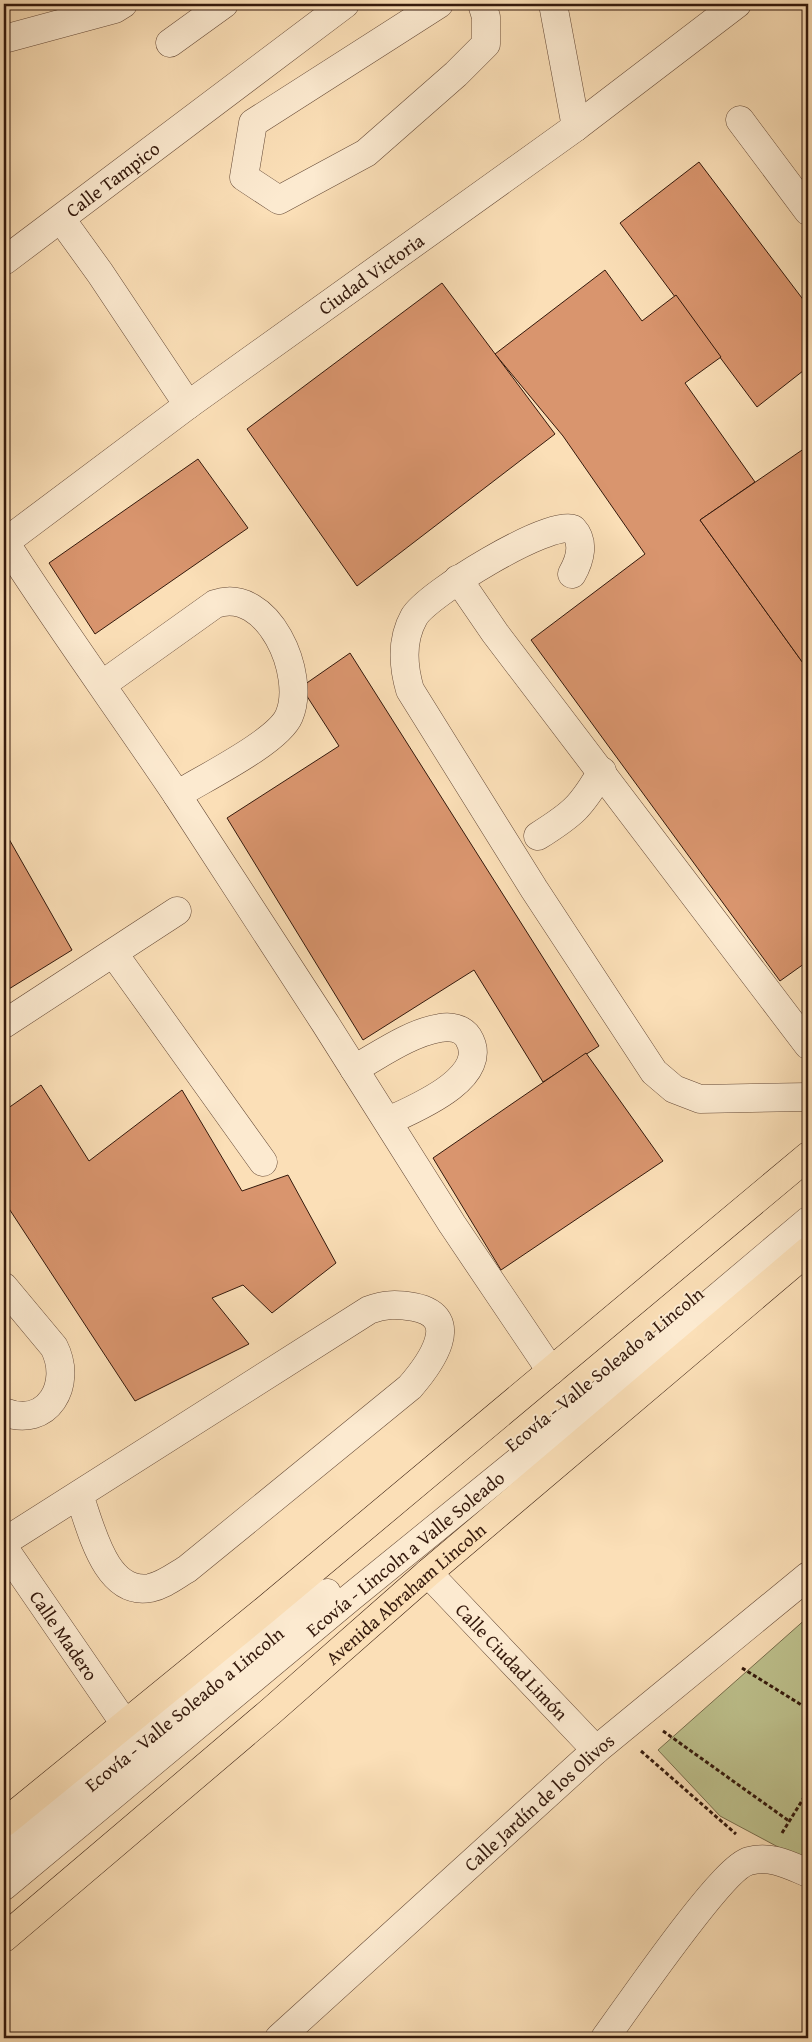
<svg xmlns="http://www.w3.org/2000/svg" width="812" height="2042" font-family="'Gentium Book Plus',serif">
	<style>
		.green { fill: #bec28e; stroke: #796e4d }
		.building { fill: #d9956e; stroke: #34190c }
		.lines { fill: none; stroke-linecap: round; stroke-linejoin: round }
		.minor-casing { stroke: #664a37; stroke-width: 29 }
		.major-casing { stroke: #34190c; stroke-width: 29 }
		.path { stroke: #34190c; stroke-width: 3; stroke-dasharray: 4 2.5; stroke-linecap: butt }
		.minor { stroke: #fcead0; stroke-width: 28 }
		.major { stroke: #fbdfb7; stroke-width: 28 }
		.labels { text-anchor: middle; stroke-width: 4; stroke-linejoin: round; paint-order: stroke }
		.street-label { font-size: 19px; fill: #34190c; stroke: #fcead0 }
	</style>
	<rect width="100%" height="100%" fill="#fbdfb7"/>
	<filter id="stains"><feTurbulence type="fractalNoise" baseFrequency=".004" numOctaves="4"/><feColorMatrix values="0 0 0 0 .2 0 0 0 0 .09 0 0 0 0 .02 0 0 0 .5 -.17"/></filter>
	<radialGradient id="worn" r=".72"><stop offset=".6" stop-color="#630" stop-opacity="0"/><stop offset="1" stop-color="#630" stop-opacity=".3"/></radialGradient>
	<path class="green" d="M808,1617V1863L720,1816L658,1750Z"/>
	<g class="building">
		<path d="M699,162L808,306V367L757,407L620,223Z"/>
		<path d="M605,270L642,321L676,295L721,357L685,383L755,482L700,520L808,670V961L780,981L531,640L645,554L563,436L495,354Z"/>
		<path d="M442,283L555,434L357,586L247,429Z"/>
		<path d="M808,446V670L700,520Z"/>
		<path d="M198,459L248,528L95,634L49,563Z"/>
		<path d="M350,653L599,1046L543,1082L474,970L363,1040L227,818L339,746L301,687Z"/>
		<path d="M5,832L72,950L4,992V833Z"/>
		<path d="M586,1053L663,1161L501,1270L433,1158Z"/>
		<path d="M41,1085L89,1161L182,1090L242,1191L288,1175L336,1263L272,1313L243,1285L212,1298L249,1344L135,1401L4,1201V1111Z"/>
	</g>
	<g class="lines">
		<g class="minor-casing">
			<g id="minor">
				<path d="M439,4L253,123L244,177L279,200L366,153L456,74L486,44V17L482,4"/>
				<path d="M553,4L576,127"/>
				<path d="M4,39L115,9L123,4"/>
				<path d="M170,43L224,4"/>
				<path d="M740,120L808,211"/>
				<path d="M61,219L100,273L188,405"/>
				<path id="s1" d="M4,261L345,4"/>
				<path d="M5,542C60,628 120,710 177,795C202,779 278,742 289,716C307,675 268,585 215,604L103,684"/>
				<path id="s2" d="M4,543L188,405L576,127L737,4"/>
				<path d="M572,574C580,560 585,542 573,529C550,519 427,594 414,617C401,640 403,666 410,690L534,889L654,1072L674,1089L700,1099L808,1097"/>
				<path d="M458,579L495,633L808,1045"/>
				<path d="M177,795L325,1023L452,1224L551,1371"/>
				<path d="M538,836C573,814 581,807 602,771"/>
				<path d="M114,954L263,1162"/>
				<path d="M4,1024L177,911"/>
				<path d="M354,1069C381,1054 410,1033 440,1028C450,1026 462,1028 468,1037C493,1077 414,1109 388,1121"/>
				<path d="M4,1287L54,1347C73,1384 48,1429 4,1412"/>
				<path d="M4,1542L369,1310C385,1304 397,1304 414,1307C465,1317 429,1365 410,1387L187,1569C175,1576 164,1585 150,1588C105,1596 91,1527 79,1495"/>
				<path id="s3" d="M4,1548L125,1724"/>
				<path id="s4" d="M428,1573L596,1750"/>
				<path id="s5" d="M4,1855L327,1593"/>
				<path id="s6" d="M4,1886L351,1597L661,1345L808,1221"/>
				<path id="s7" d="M279,2038L596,1750L808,1576"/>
				<path d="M605,2038C627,2008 722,1868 749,1861C771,1855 789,1865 808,1873"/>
			</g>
		</g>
		<g class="major-casing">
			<g id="major">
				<path d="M4,1823L265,1610L808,1156"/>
				<path id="s8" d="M4,1938L270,1712L428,1573L808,1251"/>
			</g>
		</g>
		<g class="path">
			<path d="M742,1668L808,1709"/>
			<path d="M663,1731L789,1821"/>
			<path d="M641,1751L736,1834"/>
			<path d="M782,1833L808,1791"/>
		</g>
		<use href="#minor" class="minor"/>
		<use href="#major" class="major"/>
	</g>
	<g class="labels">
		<g class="street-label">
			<text dy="7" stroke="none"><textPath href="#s1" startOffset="136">Calle Tampico</textPath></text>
			<text dy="7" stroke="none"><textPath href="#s2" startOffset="455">Ciudad Victoria</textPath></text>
			<text transform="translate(604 1369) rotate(-39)" y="7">Ecovía - Valle Soleado a Lincoln</text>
			<text dy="7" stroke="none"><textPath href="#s6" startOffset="521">Ecovía - Lincoln a Valle Soleado</textPath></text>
			<text dy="7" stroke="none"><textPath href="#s8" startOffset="529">Avenida Abraham Lincoln</textPath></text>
			<text dy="7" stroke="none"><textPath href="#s3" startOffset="106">Calle Madero</textPath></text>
			<text dy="7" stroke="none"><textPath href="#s4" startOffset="122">Calle Ciudad Limón</textPath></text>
			<text dy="7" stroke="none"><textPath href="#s5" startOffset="232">Ecovía - Valle Soleado a Lincoln</textPath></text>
			<text dy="7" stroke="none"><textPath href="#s7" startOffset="351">Calle Jardín de los Olivos</textPath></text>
		</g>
	</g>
	<rect width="812" height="2042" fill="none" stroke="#fbdfb7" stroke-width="20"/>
	<rect x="5" y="5" width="802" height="2032" fill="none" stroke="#34190c" stroke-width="2.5"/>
	<rect x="10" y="10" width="792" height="2022" fill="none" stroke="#34190c"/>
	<rect width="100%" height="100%" filter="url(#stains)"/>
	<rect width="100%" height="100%" fill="url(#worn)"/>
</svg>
